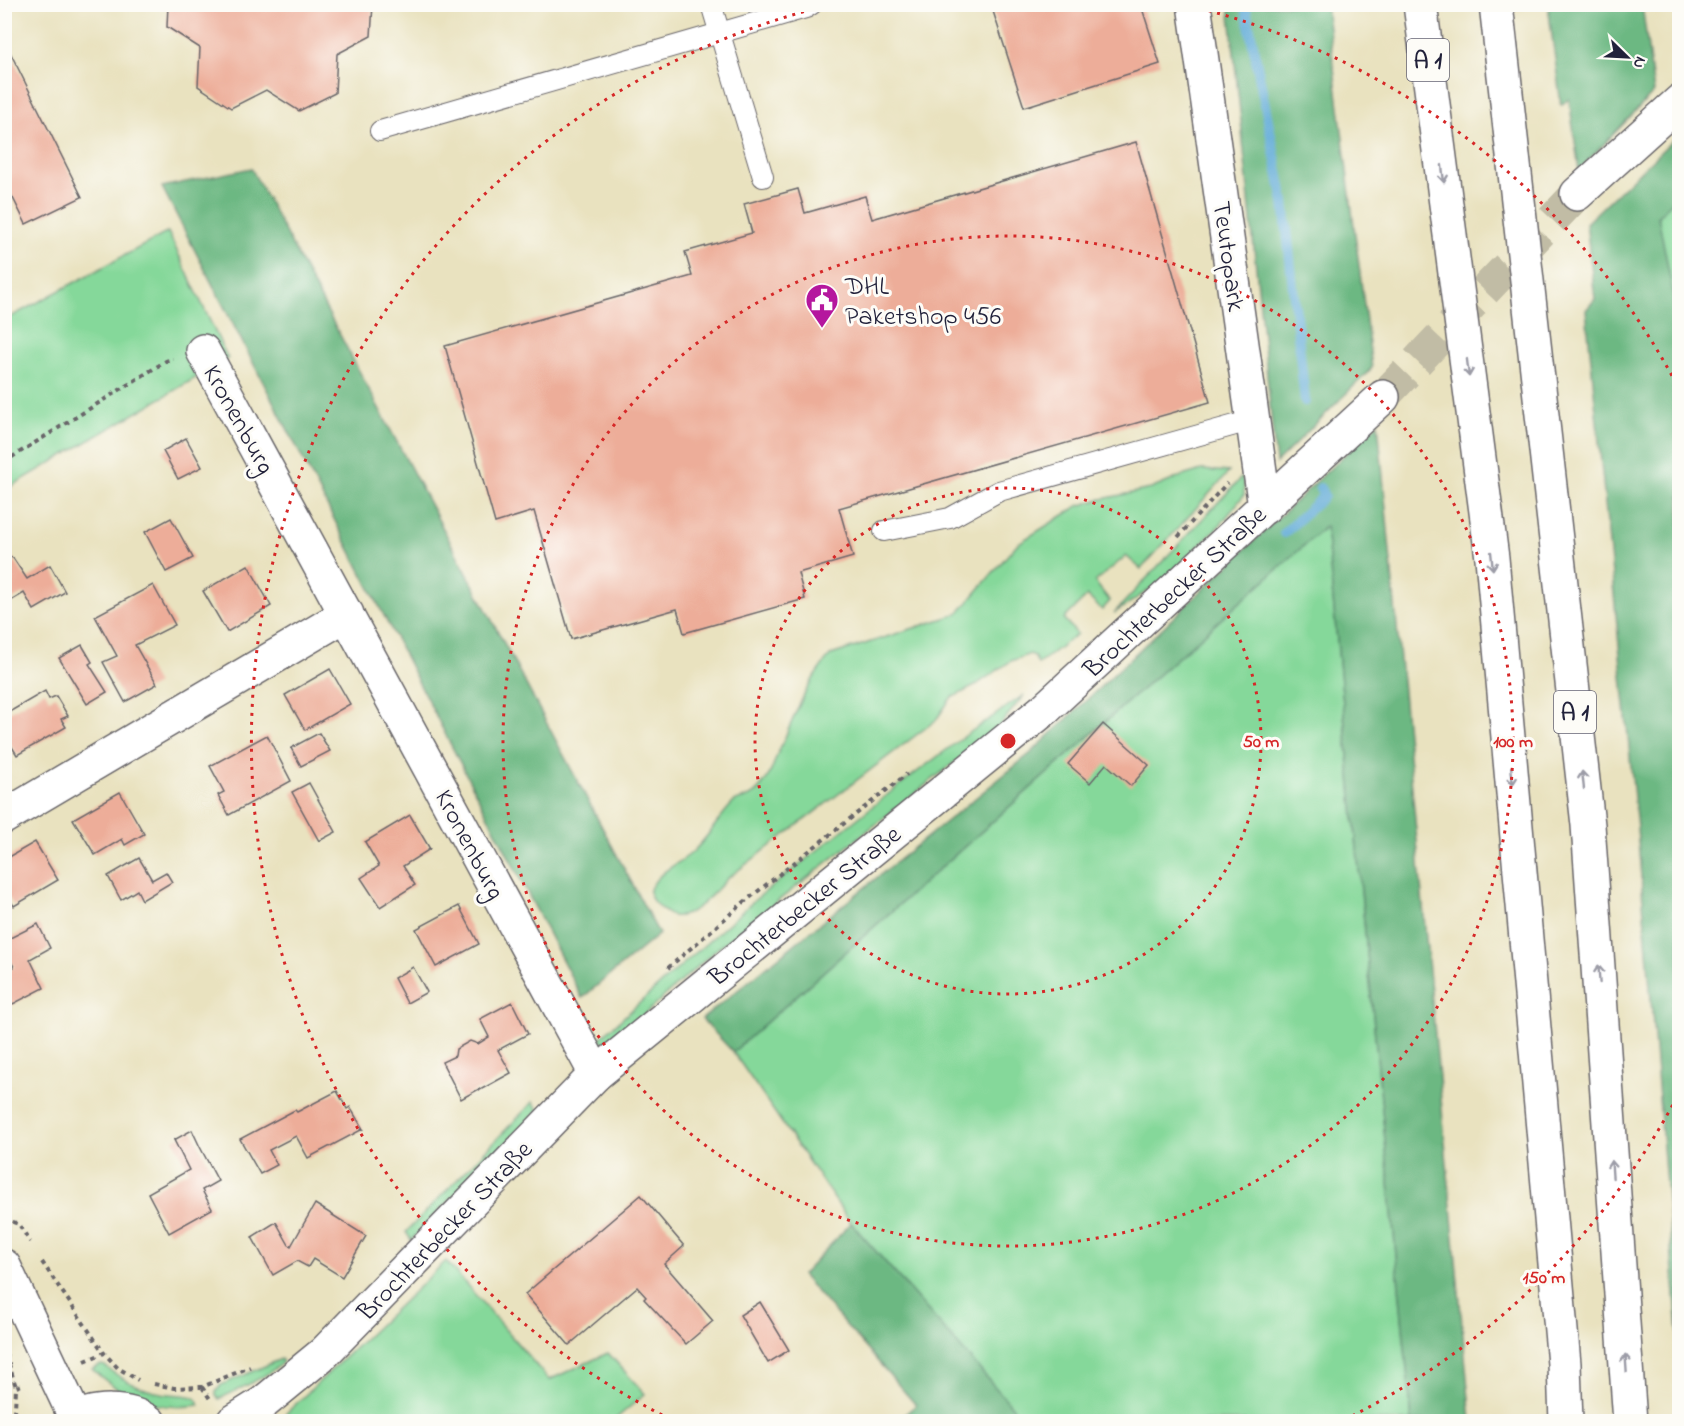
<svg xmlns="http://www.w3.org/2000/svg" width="1684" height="1426" font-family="'Indie Flower',sans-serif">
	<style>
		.green { fill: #85d89a; stroke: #547d6a; stroke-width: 1.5 }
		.forest { fill: #6cb882; stroke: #476d5e; stroke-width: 1.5 }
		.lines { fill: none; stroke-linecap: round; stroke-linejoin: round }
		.stream { stroke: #5eaad7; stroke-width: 10 }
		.building { fill: #edad99 }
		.street-tunnel { stroke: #c1bca5; stroke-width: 33; stroke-dasharray: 33 16; stroke-linecap: butt }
		.lane-casing { stroke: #686569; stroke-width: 22 }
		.street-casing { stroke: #686569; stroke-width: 36 }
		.secondary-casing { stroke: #686569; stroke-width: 36 }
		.highway-casing { stroke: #686569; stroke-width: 36 }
		.path { stroke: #686569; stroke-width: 4; stroke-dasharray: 4.5 4.5; stroke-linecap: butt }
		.lane { stroke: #fff; stroke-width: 20 }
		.street { stroke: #fff; stroke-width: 33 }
		.secondary { stroke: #fff; stroke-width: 33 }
		.highway { stroke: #fff; stroke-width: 33 }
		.oneway { stroke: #9c9ca7 }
		.ring { fill: none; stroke: #d62828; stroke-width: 3; stroke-dasharray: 3 6 }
		.labels { text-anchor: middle; stroke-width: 6; stroke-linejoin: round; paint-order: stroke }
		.shield { fill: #fdfcf7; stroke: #646373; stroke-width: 1.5 }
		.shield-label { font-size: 24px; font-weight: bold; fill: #22223b }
		.street-label { font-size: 26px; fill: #22223b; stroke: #fdfcf7 }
		.poi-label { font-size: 26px; fill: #22223b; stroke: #fdfcf7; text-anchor: start }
		.centre { fill: #d62828; stroke: #fdfcf7; stroke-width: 3 }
		.ring-label { font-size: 18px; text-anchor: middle; font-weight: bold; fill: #d62828; stroke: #fdfcf7; stroke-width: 6; stroke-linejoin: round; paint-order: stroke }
	</style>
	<rect width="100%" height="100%" fill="#fdfcf7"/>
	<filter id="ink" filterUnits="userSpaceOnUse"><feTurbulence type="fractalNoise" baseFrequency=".0167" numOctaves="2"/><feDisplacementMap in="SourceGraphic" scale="12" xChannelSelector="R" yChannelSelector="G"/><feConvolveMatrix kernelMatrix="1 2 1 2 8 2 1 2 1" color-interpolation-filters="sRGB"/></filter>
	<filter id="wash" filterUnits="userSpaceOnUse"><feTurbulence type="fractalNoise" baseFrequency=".008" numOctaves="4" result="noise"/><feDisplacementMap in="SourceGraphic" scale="24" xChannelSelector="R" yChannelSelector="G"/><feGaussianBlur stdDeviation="1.35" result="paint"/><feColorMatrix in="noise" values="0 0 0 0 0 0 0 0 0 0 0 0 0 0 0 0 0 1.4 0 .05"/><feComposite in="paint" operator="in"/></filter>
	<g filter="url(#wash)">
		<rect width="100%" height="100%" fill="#e9e2bf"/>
		<g class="green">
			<path d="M1679,195V329L1658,216Z"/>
			<path d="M168,232L228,359L5,490V320Z"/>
			<path d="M1202,470L1229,472L1141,569L1126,556L1095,582L1110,601L1102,610L1087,596L1064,619L1077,634L1038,664L1034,656L1030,654L1011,661L973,687L951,698L936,720L728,878C716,890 692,920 673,916C667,915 660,908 655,903C651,899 648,893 651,887C660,871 675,866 689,855C707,841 717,819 733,803C738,799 744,799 750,796C756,793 762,786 766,780C772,772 774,761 779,751C794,718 806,682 831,655L957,614L963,608L1017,544L1078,506L1097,500L1151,489L1182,476Z"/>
			<path d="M1242,477L1244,485V495L1221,524L1163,581L1114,613Z"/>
			<path d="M1326,526L1412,1421H1024L851,1223L733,1052Z"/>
			<path d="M1024,695L997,729L718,948L616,1040L604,1043L599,1039L756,899L897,787L969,733Z"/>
			<path d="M533,1102L539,1110L411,1240L406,1232Z"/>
			<path d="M446,1261L549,1380L608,1353L645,1394L613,1421H278Z"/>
			<path d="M281,1359L283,1362C265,1378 241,1388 219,1399L216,1396V1392L221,1385Z"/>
			<path d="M101,1365L105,1366C122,1380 139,1389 161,1393C172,1395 183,1394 194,1397L197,1400L199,1405C158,1412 122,1397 92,1369Z"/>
		</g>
		<g class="forest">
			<path d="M1229,5H1326L1372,368L1276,463Z"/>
			<path d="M1548,5H1642L1654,92L1579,170L1569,99L1561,105Z"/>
			<path d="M1679,134V195L1658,216L1680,329L1679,1344L1637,828L1586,310L1595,299L1586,223Z"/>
			<path d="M251,168L659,934L582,998L162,187Z"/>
			<path d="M1378,423L1471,1421H1412L1326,526L733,1052L702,1019L1031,753Z"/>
			<path d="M851,1223L1025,1421H897L916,1405L802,1275Z"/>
		</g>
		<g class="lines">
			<g class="stream">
				<path d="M1245,4L1284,202L1305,401"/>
				<path d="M1284,533L1324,496L1320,488"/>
			</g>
		</g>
		<g id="blocks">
			<g class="building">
				<path d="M168,4H373L371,36L337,54L335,93L299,111L266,90L231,108L198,86L200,48L167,27Z"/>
				<path d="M991,5H1141L1160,64L1024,107Z"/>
				<path d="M4,40L82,197L26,224L4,180Z"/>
				<path d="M1136,142L1210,402L839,508L853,557L798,573L805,599L684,633L677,609L571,639L534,511L495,523L445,346L692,276L685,252L752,233L744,204L798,189L805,213L865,196L872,219Z"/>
				<path d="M186,438L202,467L178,479L163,451Z"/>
				<path d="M171,518L193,558L166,572L145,532Z"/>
				<path d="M4,555L13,558L27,579L50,565L65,592L34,610L24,593L4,605Z"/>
				<path d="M248,565L271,606L227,632L203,591Z"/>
				<path d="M153,585L175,625L135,645L157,684L125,702L103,662L117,656L95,616Z"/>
				<path d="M82,645L92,662L89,664L107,692L87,704L59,658Z"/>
				<path d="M330,669L350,704L305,730L285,695Z"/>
				<path d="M45,691L49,699L56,696L68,716L61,719L66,727L17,755L4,734V715Z"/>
				<path d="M1103,724L1149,765L1131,786L1106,764L1090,783L1068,764Z"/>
				<path d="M319,733L330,751L301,766L291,748Z"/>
				<path d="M267,735L291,781L229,815L218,795L224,792L210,766Z"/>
				<path d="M309,783L336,832L319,841L292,792Z"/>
				<path d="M120,792L144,834L125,845L122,839L95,855L73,819Z"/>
				<path d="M410,815L430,849L403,866L415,885L380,907L361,878L379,866L365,842Z"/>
				<path d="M35,842L58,880L14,906L4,891V860Z"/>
				<path d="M139,858L152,880L166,872L172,882L142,900L137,890L121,900L108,876Z"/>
				<path d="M459,906L479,944L436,967L416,929Z"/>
				<path d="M38,924L50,948L30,959L44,988L11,1005L4,993V972L14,967L4,948V941Z"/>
				<path d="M413,967L427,992L407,1003L394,978Z"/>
				<path d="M512,1002L528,1034L498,1050L511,1073L480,1090L479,1089L461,1099L442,1062L455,1056L456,1049L470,1041L478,1044L489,1037L480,1019Z"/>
				<path d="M337,1091L347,1109L350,1107L363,1129L308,1158L296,1136L269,1150L277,1165L260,1174L240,1139L295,1110L297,1112Z"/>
				<path d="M192,1130L200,1147L218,1181L202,1190L212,1209L169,1233L148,1193L189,1170L174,1140Z"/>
				<path d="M641,1195L684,1246L664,1264L713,1321L686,1344L644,1299L646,1297L637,1287L569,1345L525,1294Z"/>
				<path d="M315,1204L366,1236L342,1277L313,1259L308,1267L297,1261L273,1275L252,1237L276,1222L289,1245L291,1246Z"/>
				<path d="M760,1302L789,1350L768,1363L740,1315Z"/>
			</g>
		</g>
	</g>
	<g filter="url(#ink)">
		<use href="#blocks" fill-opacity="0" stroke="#686569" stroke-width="1.5"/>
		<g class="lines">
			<path class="street-tunnel" d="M1383,397L1577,194"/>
			<g class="lane-casing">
				<g id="lane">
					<path d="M711,4L763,177"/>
					<path d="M380,131L806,8L812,4"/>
					<path d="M884,531L950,518L999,491L1253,420"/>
				</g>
			</g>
			<g class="street-casing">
				<g id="street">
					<path d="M1194,4L1265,507"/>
					<path d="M1577,194L1680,101"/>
					<path d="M203,351L596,1074"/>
					<path d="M4,817L347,614"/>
					<path d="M233,1422L263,1403L324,1353L596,1074L1046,708L1383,397"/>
				</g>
			</g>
			<g class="secondary-casing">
				<g id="secondary">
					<path d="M4,1266L76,1419"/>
					<path d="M73,1422C92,1407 129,1408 149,1422"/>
				</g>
			</g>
			<g class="highway-casing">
				<g id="highway">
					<path d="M1420,4L1492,558L1564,1364L1566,1422"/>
					<path d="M1496,4L1588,825L1630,1422"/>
				</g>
			</g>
			<g class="path">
				<path d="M4,462L166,361L173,359"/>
				<path d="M1178,537L1227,483"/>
				<path d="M668,968L743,903L907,774"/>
				<path d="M4,1219L19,1224L30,1242"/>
				<path d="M42,1262L104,1353"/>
				<path d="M6,1355L16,1387"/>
				<path d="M85,1361L104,1353L118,1368L138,1380"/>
				<path d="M154,1384L174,1388L202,1387L250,1367"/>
				<path d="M202,1387L210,1399"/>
				<path d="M12,1422L15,1409L16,1387L22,1385"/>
			</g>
			<use href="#lane" class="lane"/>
			<use href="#street" class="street"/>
			<use href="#secondary" class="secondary"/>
			<use href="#highway" class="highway"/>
		</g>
		<defs><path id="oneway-shaft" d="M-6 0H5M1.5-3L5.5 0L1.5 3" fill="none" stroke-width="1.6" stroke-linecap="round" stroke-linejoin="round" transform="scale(1.5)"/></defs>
		<g class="oneway">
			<use href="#oneway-shaft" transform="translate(1443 174) rotate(83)"/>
			<use href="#oneway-shaft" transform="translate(1468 368) rotate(83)"/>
			<use href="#oneway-shaft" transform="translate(1492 561) rotate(84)"/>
			<use href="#oneway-shaft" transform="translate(1512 776) rotate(85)"/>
			<use href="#oneway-shaft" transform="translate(1583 780) rotate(-96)"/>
			<use href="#oneway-shaft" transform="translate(1599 974) rotate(-94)"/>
			<use href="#oneway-shaft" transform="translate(1612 1169) rotate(-94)"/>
			<use href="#oneway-shaft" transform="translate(1626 1363) rotate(-94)"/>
		</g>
	</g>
	<g class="ring">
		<circle cx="1008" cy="741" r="253"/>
		<circle cx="1008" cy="741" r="505"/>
		<path d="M1677 1097A758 758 0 0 1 1346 1419M670 1419A758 758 0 0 1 825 6M1191 6A758 758 0 0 1 1677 385"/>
	</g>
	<defs>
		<g id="civic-pin" transform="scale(1.725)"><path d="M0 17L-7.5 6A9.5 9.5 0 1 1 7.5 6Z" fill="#b5179e" stroke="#fdfcf7"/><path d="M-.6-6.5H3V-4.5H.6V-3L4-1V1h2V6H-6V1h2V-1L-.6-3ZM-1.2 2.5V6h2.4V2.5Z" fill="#fff"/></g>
	</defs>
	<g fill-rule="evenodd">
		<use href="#civic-pin" x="822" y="300"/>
	</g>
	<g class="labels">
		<g class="shield">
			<rect x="1407" y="39" width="42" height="42" rx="4.5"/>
			<rect x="1554" y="691" width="42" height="42" rx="4.5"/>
		</g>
		<g class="shield-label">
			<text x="1428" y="68">A 1</text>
			<text x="1575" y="720">A 1</text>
		</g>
		<g class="street-label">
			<text transform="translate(1230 256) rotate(82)" y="9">Teutopark</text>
			<text transform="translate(240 419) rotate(61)" y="9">Kronenburg</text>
			<text transform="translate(1174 591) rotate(-43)" y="9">Brochterbecker Straße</text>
			<text transform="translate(471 844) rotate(62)" y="9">Kronenburg</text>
			<text transform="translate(804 905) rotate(-39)" y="9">Brochterbecker Straße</text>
			<text transform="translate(444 1230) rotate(-46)" y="9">Brochterbecker Straße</text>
		</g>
		<g class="poi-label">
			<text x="845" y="294">DHL<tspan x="845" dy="30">Paketshop 456</tspan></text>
		</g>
	</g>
	<circle cx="1008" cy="741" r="9" class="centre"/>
	<g class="ring-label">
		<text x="1261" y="747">50 m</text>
		<text x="1513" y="747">100 m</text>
		<text x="1544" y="1283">150 m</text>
	</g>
	<rect width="1684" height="1426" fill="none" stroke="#fdfcf7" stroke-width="24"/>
	<g transform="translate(1627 57) rotate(114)" stroke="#fdfcf7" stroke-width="4.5" paint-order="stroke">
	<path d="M0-4.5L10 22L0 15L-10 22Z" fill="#22223b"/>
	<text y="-9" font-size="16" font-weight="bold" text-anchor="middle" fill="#22223b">N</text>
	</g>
</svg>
